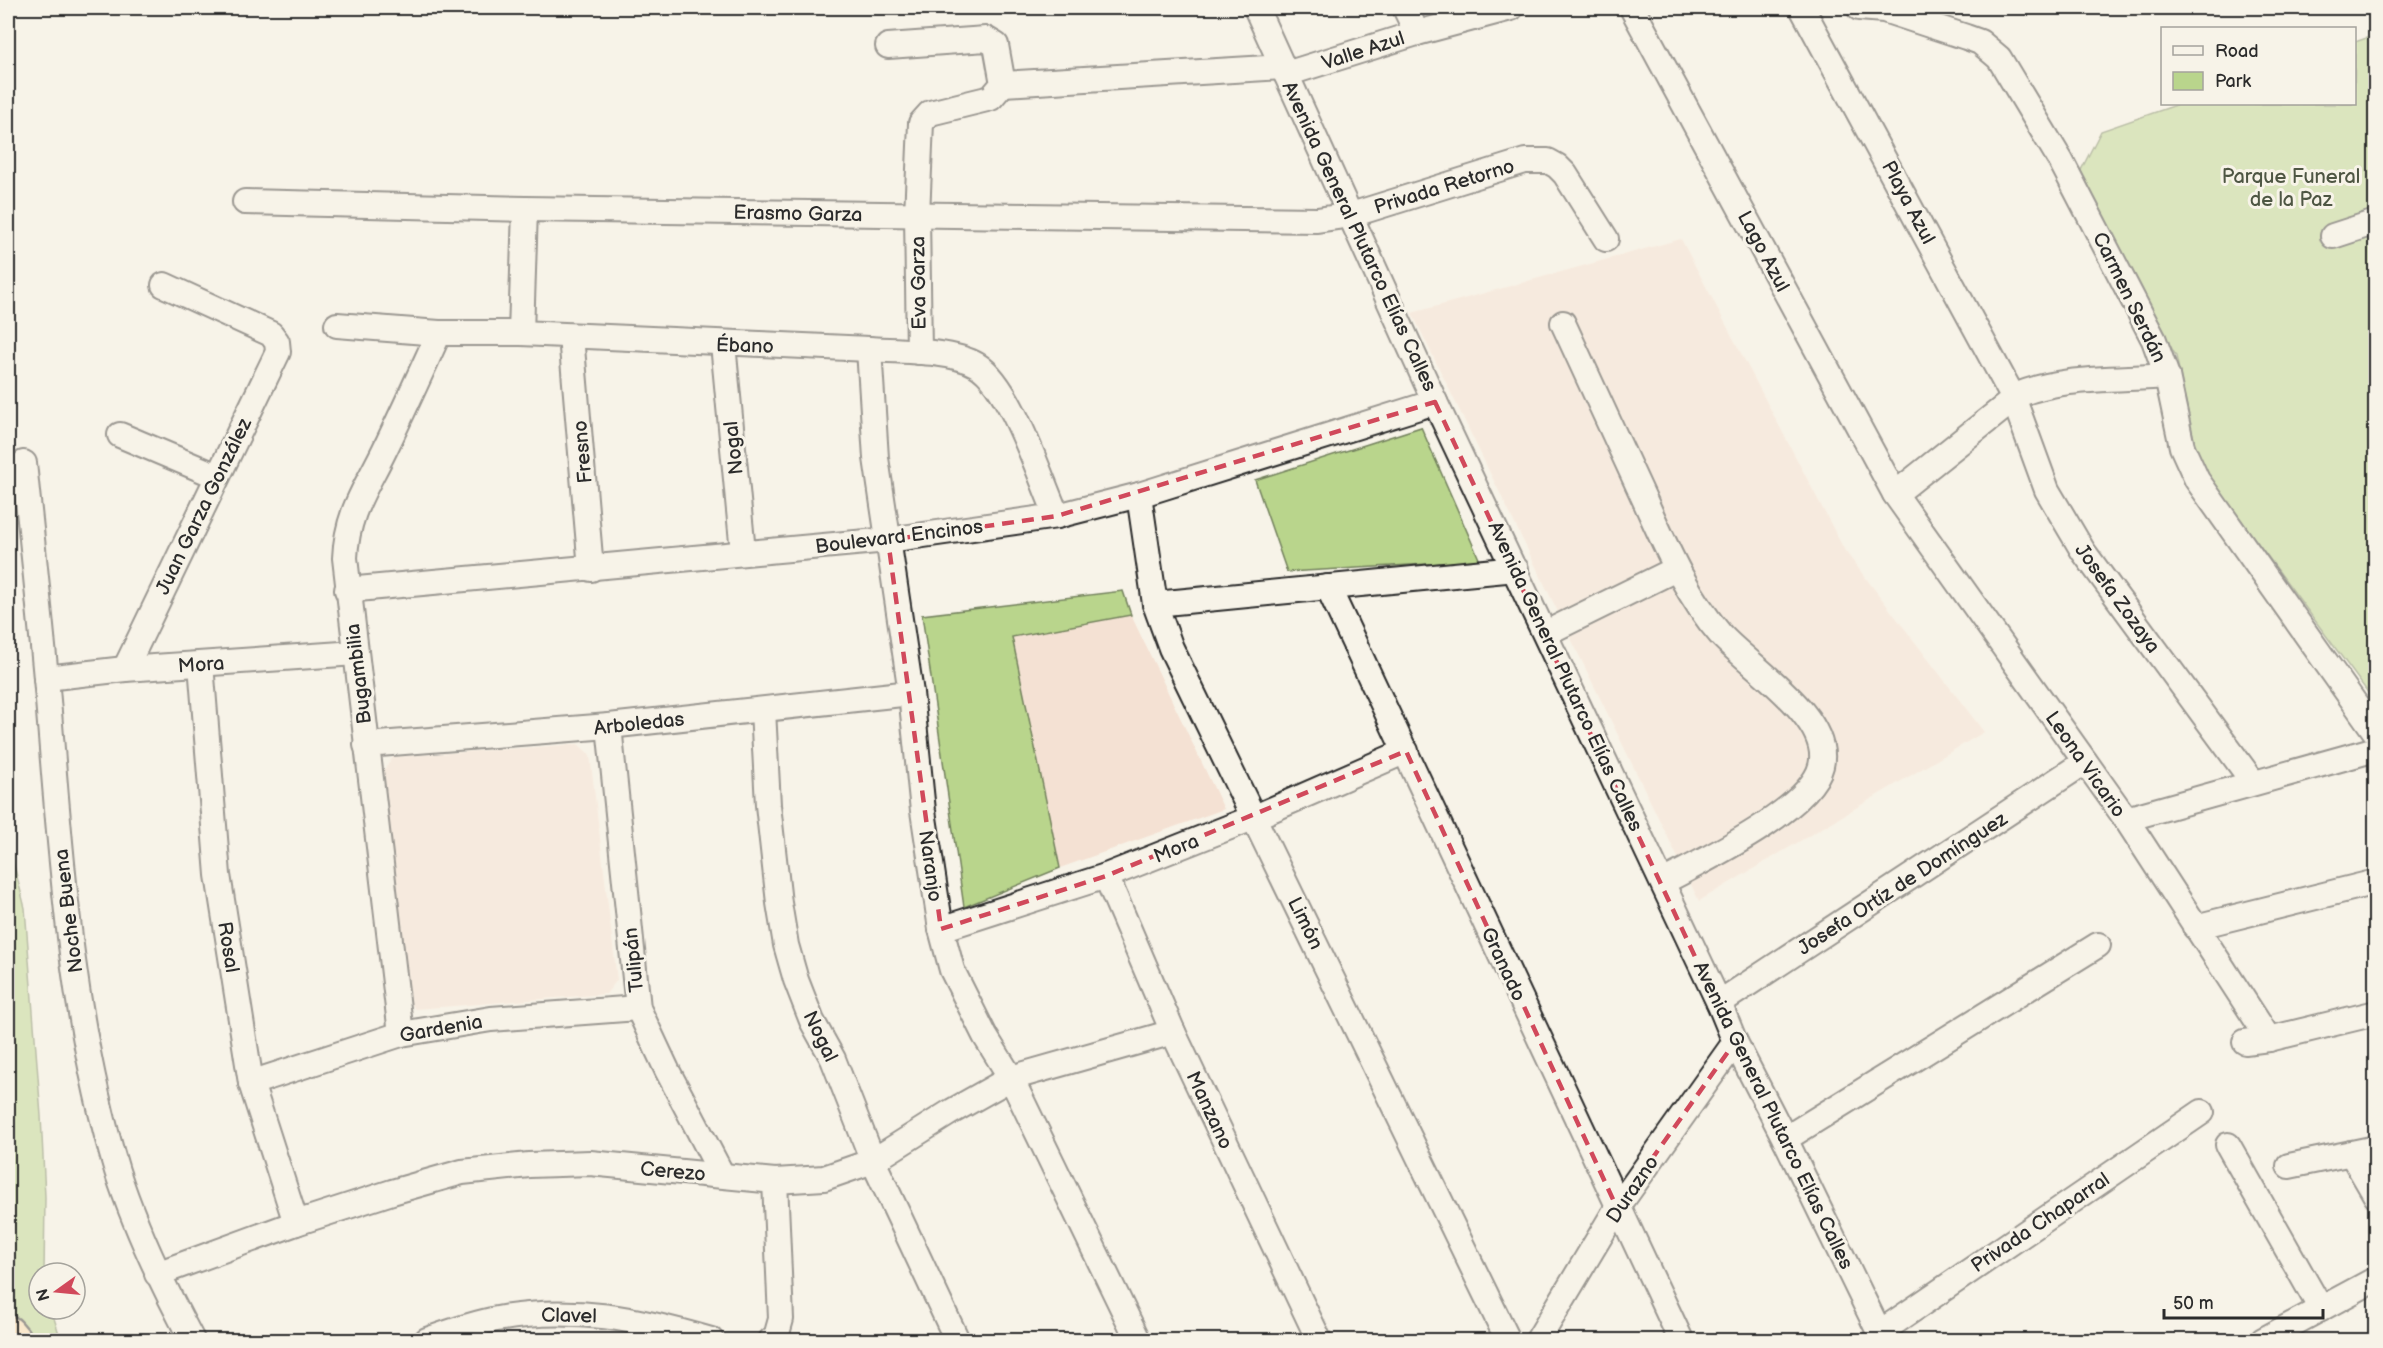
<svg xmlns="http://www.w3.org/2000/svg" width="2383" height="1348" font-family="'Balsamiq Sans',sans-serif">
	<style>
		.built { fill: #f4e1d3 }
		.green { fill: #b9d58c; stroke: #72805c; stroke-width: 1.5 }
		.lines { fill: none; stroke-linecap: round; stroke-linejoin: round }
		.minor-casing { stroke: #2b2b2b; stroke-width: 28 }
		.highway-casing { stroke: #2b2b2b; stroke-width: 38 }
		.minor { stroke: #f7f3e8; stroke-width: 24 }
		.highway { stroke: #fcdcac; stroke-width: 33 }
		.marked { fill: none; stroke: #d1495b; stroke-width: 4.5; stroke-dasharray: 12 8; stroke-linejoin: round }
		.labels { text-anchor: middle; stroke-width: 6; stroke-linejoin: round; paint-order: stroke }
		.street-label { font-size: 20px; fill: #2b2b2b; stroke: #f7f3e8 }
		.park-label { font-size: 20px; fill: #4e5643; stroke: #f7f3e8 }
	</style>
	<rect width="100%" height="100%" fill="#f7f3e8"/>
	<filter id="ink" filterUnits="userSpaceOnUse"><feTurbulence type="fractalNoise" baseFrequency=".0167" numOctaves="2"/><feDisplacementMap in="SourceGraphic" scale="12" xChannelSelector="R" yChannelSelector="G"/><feConvolveMatrix kernelMatrix="1 2 1 2 8 2 1 2 1" color-interpolation-filters="sRGB"/></filter>
	<g filter="url(#ink)">
		<g class="built">
			<path d="M1681,239L1845,551L1984,732L1699,901L1412,313Z"/>
			<path d="M1131,615L1224,809L1060,868L1012,637Z"/>
			<path d="M578,744L590,755L617,980L606,994L415,1009L404,995L383,771L393,757Z"/>
		</g>
		<g class="green">
			<path d="M2375,35V702L2199,463L2176,356L2077,178L2101,131L2179,104H2354L2355,42Z"/>
			<path d="M1421,427L1480,561L1287,572L1255,480Z"/>
			<path d="M1123,591L1131,615L1012,637L1060,868L964,907L922,615Z"/>
			<path d="M8,842L25,908L41,1116L45,1197L44,1273H39V1309H51L61,1340H8Z"/>
		</g>
		<g class="lines">
			<g class="minor-casing">
				<g id="minor">
					<path d="M1256,8L1435,402L1719,1003L1735,1042L1785,1139L1883,1340"/>
					<path d="M1405,8L1417,33"/>
					<path d="M1632,8L1895,494L2126,819L2269,1039"/>
					<path d="M1802,8L2013,397L2047,490L2083,551L2253,782"/>
					<path d="M1859,8L1884,10L1966,37L1980,42L1999,58L2061,161L2154,340L2167,376L2182,447L2197,480L2376,733"/>
					<path d="M888,46L986,39L996,45L1003,84L991,98L930,113L921,123L917,215L919,352"/>
					<path d="M1286,74L1417,33L1511,8"/>
					<path d="M1003,84L1283,67"/>
					<path d="M245,202L525,209L1317,220L1351,215L1525,161H1548L1557,166L1565,174L1606,239"/>
					<path d="M2333,236L2376,222"/>
					<path d="M1563,323C1589,379 1615,436 1641,492C1664,542 1684,592 1720,634C1748,666 1833,717 1821,766C1810,810 1702,861 1663,882"/>
					<path d="M337,325L439,333H521L869,349C898,351 952,350 977,365C1011,385 1040,478 1057,516"/>
					<path d="M521,333L525,209"/>
					<path d="M571,336L591,569"/>
					<path d="M723,344L743,552"/>
					<path d="M869,349L876,458L911,693L923,811L941,929L952,970L985,1036L1011,1078L1138,1340"/>
					<path d="M120,435L217,476"/>
					<path d="M24,463C33,550 43,637 50,724C62,874 73,1026 117,1171C136,1230 163,1286 192,1340"/>
					<path d="M1895,494L2013,400V397C2058,376 2118,380 2167,376"/>
					<path d="M1139,495L1155,604L1171,648L1508,1340"/>
					<path d="M1328,587L1681,1340"/>
					<path d="M347,590L888,540L1057,516L1139,495L1435,402"/>
					<path d="M1155,604L1516,569"/>
					<path d="M1546,633L1676,569"/>
					<path d="M201,664L218,875L251,1083L296,1223"/>
					<path d="M125,669L278,352L277,342L271,334L164,285"/>
					<path d="M46,678L125,669L356,653"/>
					<path d="M763,710L768,805L779,903L786,945L796,980L812,1021L833,1059L873,1161L957,1340"/>
					<path d="M609,726L638,1008L667,1070L722,1175"/>
					<path d="M366,745L609,726L911,693"/>
					<path d="M2126,819L2376,749"/>
					<path d="M1106,876L1173,1032L1319,1340"/>
					<path d="M2195,927L2376,882"/>
					<path d="M941,929L1106,876L1255,817L1406,751"/>
					<path d="M1719,1003L2085,762"/>
					<path d="M401,1034L345,558C347,513 365,490 384,451C403,412 421,372 439,333"/>
					<path d="M2245,1042L2269,1039L2376,1013"/>
					<path d="M251,1083L401,1034L491,1019L638,1008"/>
					<path d="M1785,1139L2098,945"/>
					<path d="M2228,1145L2321,1309"/>
					<path d="M2351,1153L2376,1196"/>
					<path d="M2289,1166L2376,1148"/>
					<path d="M157,1274L296,1223L392,1192L462,1172L529,1165L590,1163L775,1181L824,1178L873,1161L949,1113L1011,1078L1173,1032"/>
					<path d="M1879,1333L2202,1112"/>
					<path d="M427,1340C449,1332 474,1323 497,1319C573,1305 639,1319 711,1340"/>
					<path d="M771,1340L776,1337L781,1319L775,1181"/>
					<path d="M1538,1340L1617,1208L1735,1042"/>
					<path d="M2263,1340L2376,1279"/>
				</g>
			</g>
			<g class="highway-casing">
				<path id="highway" d="M8,1333L14,1340"/>
			</g>
			<use href="#minor" class="minor"/>
			<use href="#highway" class="highway"/>
		</g>
	</g>
	<path d="M0 0H2383V1348H0ZM1435,402L1735,1042L1617,1208L1406,751L1106,876L941,929L888,540L1057,516Z" fill="#f7f3e8" fill-opacity=".55" fill-rule="evenodd"/>
	<path class="marked" d="M1435,402L1735,1042L1617,1208L1406,751L1106,876L941,929L888,540L1057,516Z"/>
	<g class="labels">
		<g class="street-label">
			<text transform="translate(1363 50) rotate(-18)" y="7">Valle Azul</text>
			<text transform="translate(1444 186) rotate(-17)" y="7">Privada Retorno</text>
			<text transform="translate(1909 202) rotate(62)" y="7">Playa Azul</text>
			<text transform="translate(798 213) rotate(1)" y="7">Erasmo Garza</text>
			<text transform="translate(1360 236) rotate(65)" y="7">Avenida General Plutarco Elías Calles</text>
			<text transform="translate(1764 251) rotate(62)" y="7">Lago Azul</text>
			<text transform="translate(918 283) rotate(-91)" y="7">Eva Garza</text>
			<text transform="translate(2130 297) rotate(64)" y="7">Carmen Serdán</text>
			<text transform="translate(745 345) rotate(2)" y="7">Ébano</text>
			<text transform="translate(733 448) rotate(-96)" y="7">Nogal</text>
			<text transform="translate(582 452) rotate(-95)" y="7">Fresno</text>
			<text transform="translate(203 506) rotate(-64)" y="7">Juan Garza González</text>
			<text transform="translate(899 536) rotate(-7)" y="7">Boulevard Encinos</text>
			<text transform="translate(2118 598) rotate(54)" y="7">Josefa Zozaya</text>
			<text transform="translate(201 664) rotate(-4)" y="7">Mora</text>
			<text transform="translate(358 674) rotate(-97)" y="7">Bugambilia</text>
			<text transform="translate(1566 676) rotate(65)" y="7">Avenida General Plutarco Elías Calles</text>
			<text transform="translate(639 723) rotate(-6)" y="7">Arboledas</text>
			<text transform="translate(2086 764) rotate(55)" y="7">Leona Vicario</text>
			<text transform="translate(1176 848) rotate(-22)" y="7">Mora</text>
			<text transform="translate(931 866) rotate(82)" y="7">Naranjo</text>
			<text transform="translate(1902 883) rotate(-33)" y="7">Josefa Ortíz de Domínguez</text>
			<text transform="translate(68 911) rotate(-97)" y="7">Noche Buena</text>
			<text transform="translate(1306 923) rotate(64)" y="7">Limón</text>
			<text transform="translate(229 947) rotate(81)" y="7">Rosal</text>
			<text transform="translate(633 960) rotate(-96)" y="7">Tulipán</text>
			<text transform="translate(1504 964) rotate(65)" y="7">Granado</text>
			<text transform="translate(441 1028) rotate(-10)" y="7">Gardenia</text>
			<text transform="translate(821 1036) rotate(64)" y="7">Nogal</text>
			<text transform="translate(1210 1110) rotate(65)" y="7">Manzano</text>
			<text transform="translate(1774 1115) rotate(64)" y="7">Avenida General Plutarco Elías Calles</text>
			<text transform="translate(673 1171) rotate(5)" y="7">Cerezo</text>
			<text transform="translate(1632 1189) rotate(-56)" y="7">Durazno</text>
			<text transform="translate(2040 1222) rotate(-34)" y="7">Privada Chaparral</text>
			<text transform="translate(569 1315) rotate(1)" y="7">Clavel</text>
		</g>
		<g class="park-label">
			<text x="2291" y="183">Parque Funeral<tspan x="2291" dy="23">de la Paz</tspan></text>
		</g>
	</g>
	<rect width="2383" height="1348" fill="none" stroke="#f7f3e8" stroke-width="30"/>
	<rect x="15" y="15" width="2353" height="1318" fill="none" stroke="#2b2b2b" stroke-width="2" filter="url(#ink)"/>
	<rect x="2161" y="27" width="195" height="78" fill="#f7f3e8" stroke="#a5a39c" stroke-width="1.5"/>
	<rect x="2173" y="46" width="30" height="9" fill="#f7f3e8" stroke="#a5a39c" stroke-width="1.5"/>
	<text x="2215" y="57" font-size="18" fill="#2b2b2b">Road</text>
	<rect x="2173" y="72" width="30" height="18" fill="#b9d58c" stroke="#a5a39c" stroke-width="1.5"/>
	<text x="2215" y="87" font-size="18" fill="#2b2b2b">Park</text>
	<g transform="translate(57 1291) rotate(255)"><circle r="28" fill="#f7f3e8" stroke="#a5a39c" stroke-width="1.5"/>
	<path d="M0-4.5L10 22L0 15L-10 22Z" fill="#d1495b"/>
	<text y="-9" font-size="16" font-weight="bold" text-anchor="middle" fill="#2b2b2b">N</text>
	</g>
	<path d="M2164 1309v9h159v-9" fill="none" stroke="#2b2b2b" stroke-width="3"/>
	<text x="2173" y="1309" font-size="18" fill="#2b2b2b" stroke="#f7f3e8" stroke-width="4.5" paint-order="stroke">50 m</text>
</svg>
